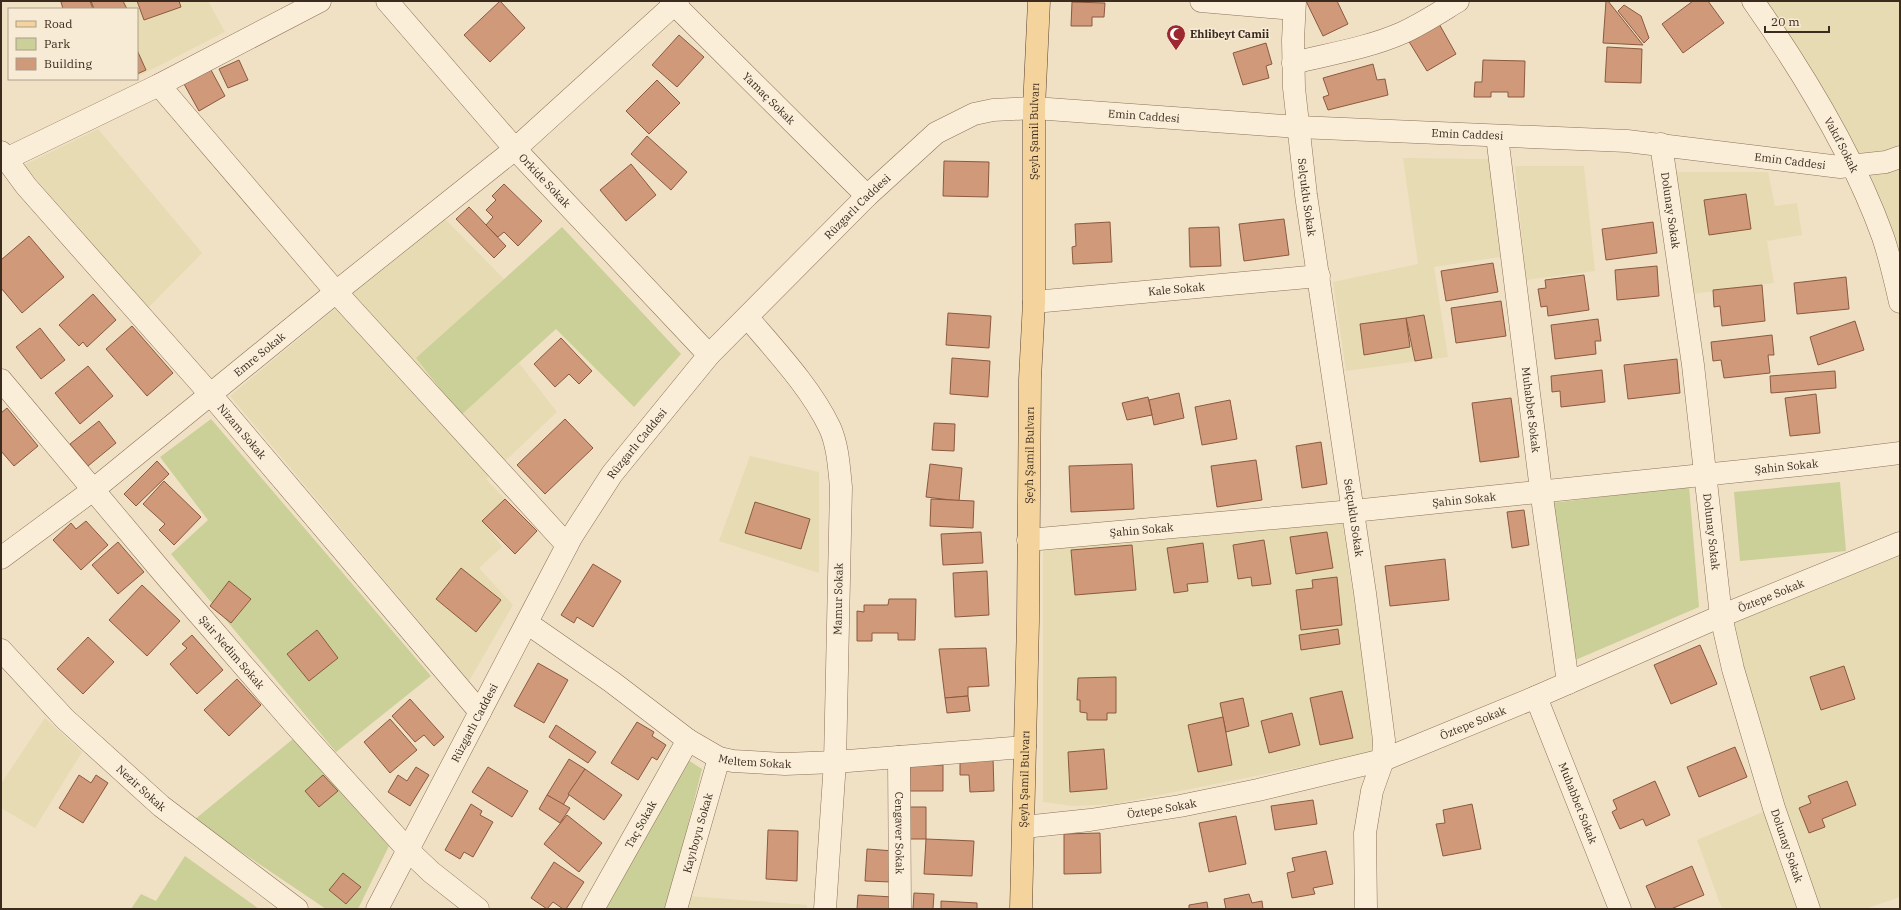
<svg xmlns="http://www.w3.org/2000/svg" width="1901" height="910" font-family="'IBM Plex Serif',serif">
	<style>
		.farmland { fill: #e6dbb2 }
		.green { fill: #cbcf98 }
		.building { fill: #cf997a; stroke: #8c593f }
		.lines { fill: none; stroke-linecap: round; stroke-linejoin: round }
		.minor-casing { stroke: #8c725a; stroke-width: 23 }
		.major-casing { stroke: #59402f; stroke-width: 23 }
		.minor { stroke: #faeed9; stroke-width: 22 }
		.major { stroke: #f4d49c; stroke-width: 22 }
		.labels { text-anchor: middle; stroke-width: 3; stroke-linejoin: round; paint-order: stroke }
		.poi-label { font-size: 11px; font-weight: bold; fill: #3b2b1f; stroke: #f7ebd5; text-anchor: start }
		.street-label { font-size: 11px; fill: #3b2b1f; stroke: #f7ebd5 }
	</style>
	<rect width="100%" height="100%" fill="#f0e1c5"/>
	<g class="farmland">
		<path d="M77,1H208L225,32L137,77V9H80Z"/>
		<path d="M1765,1H1900V268Z"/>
		<path d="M98,129L202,253L148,308L24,165Z"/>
		<path d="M1403,158L1489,159L1506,256L1434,267L1448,357L1346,371L1333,282L1418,264Z"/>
		<path d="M1515,166H1584L1595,271L1526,280Z"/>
		<path d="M1674,172H1768L1775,206L1797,203L1802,235L1767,241L1774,283L1693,294Z"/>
		<path d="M444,218L504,279L417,358L461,414L519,363L557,412L486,479L505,499L483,521L502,547L479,568L513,605L469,681L230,396Z"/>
		<path d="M750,456L819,472V573L719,541Z"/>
		<path d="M1342,519L1376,752L1114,804L1074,806L1043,802V548Z"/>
		<path d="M1900,555V897L1865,909H1815L1743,671L1732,624Z"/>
		<path d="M45,718L82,752L35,828L1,808V784Z"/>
		<path d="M1765,811L1799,909H1722L1697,840Z"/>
		<path d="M688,896L807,905V909H685Z"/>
	</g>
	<g class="green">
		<path d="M562,227L681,354L634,407L556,329L461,415L416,358Z"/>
		<path d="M211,419L431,676L336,752L171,554L208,520L160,457Z"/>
		<path d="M1840,482L1846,551L1740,561L1734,492Z"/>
		<path d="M1689,486L1699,607L1573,661L1552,503Z"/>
		<path d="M293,739L389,846L358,909H326L194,820Z"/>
		<path d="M685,758L702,769L667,909H603Z"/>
		<path d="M185,856L259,909H131L141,894L156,901Z"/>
	</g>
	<g class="building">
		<path d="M63,1H90L93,9H63L61,2Z"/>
		<path d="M91,1H123L127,9H94Z"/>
		<path d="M137,1H179L181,7L144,20Z"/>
		<path d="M500,1L525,28L490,62L464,35Z"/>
		<path d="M1306,1H1337L1348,24L1323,36Z"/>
		<path d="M1606,1H1608L1643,45L1603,43Z"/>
		<path d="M1693,1H1708L1724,23L1683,53L1662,24Z"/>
		<path d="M1072,2L1105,3L1104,17H1092V26H1071Z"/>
		<path d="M1624,5L1641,16L1649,38L1644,43L1618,11Z"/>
		<path d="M1438,22L1456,54L1427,71L1408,40Z"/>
		<path d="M679,35L704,57L677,87L652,65Z"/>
		<path d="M1266,43L1272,64L1266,66L1269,78L1243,85L1233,53Z"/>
		<path d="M1607,47L1642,49L1641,83L1605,82Z"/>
		<path d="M137,50L146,70L137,74Z"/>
		<path d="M239,60L248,80L228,88L219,69Z"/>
		<path d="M1483,60L1525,61L1524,97H1508V92H1491V97H1474L1475,82H1482Z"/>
		<path d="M1373,64L1377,80L1385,79L1388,95L1328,110L1323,97L1329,95L1323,78Z"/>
		<path d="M211,70L225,96L199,111L184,84Z"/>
		<path d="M657,80L680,103L649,134L626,111Z"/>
		<path d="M647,136L687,172L671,190L631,154Z"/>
		<path d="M944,161L989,162L988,197L943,196Z"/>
		<path d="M631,164L656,195L626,221L600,190Z"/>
		<path d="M504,184L542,221L518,246L504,232L498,237L486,225L493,217L486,210L496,200L492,196Z"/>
		<path d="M1746,194L1751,229L1709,235L1704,200Z"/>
		<path d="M469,207L506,246L494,258L456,219Z"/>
		<path d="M1284,219L1289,255L1244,261L1239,224Z"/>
		<path d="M1110,222L1112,262L1073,264L1072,247L1076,246L1075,224Z"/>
		<path d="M1653,222L1657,253L1606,260L1602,229Z"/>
		<path d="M1219,227L1221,266L1190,267L1189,228Z"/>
		<path d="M29,236L64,277L22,313L1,288V260Z"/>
		<path d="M1493,263L1498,292L1446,301L1441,271Z"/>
		<path d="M1657,266L1659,296L1617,300L1615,270Z"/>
		<path d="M1584,275L1589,310L1548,316L1547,306L1541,307L1538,289L1546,288L1545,280Z"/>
		<path d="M1846,277L1849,309L1797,314L1794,283Z"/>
		<path d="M1762,285L1765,321L1722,326L1720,306L1714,307L1713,290Z"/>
		<path d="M93,294L116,320L87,347L83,342L79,346L59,325Z"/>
		<path d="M1501,301L1506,336L1456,343L1451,308Z"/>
		<path d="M948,313L991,316L989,348L946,345Z"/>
		<path d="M1424,315L1432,358L1415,361L1406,318Z"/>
		<path d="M1406,318L1410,347L1364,355L1360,324Z"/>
		<path d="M1598,319L1601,341H1595L1596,354L1555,359L1551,325Z"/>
		<path d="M1855,321L1864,350L1818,365L1810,337Z"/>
		<path d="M132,326L173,373L147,396L106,349Z"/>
		<path d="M40,328L65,360L41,379L16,347Z"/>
		<path d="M1772,335L1774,355H1768L1770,373L1724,378L1721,360L1713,361L1711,342Z"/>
		<path d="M561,338L592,371L579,384L569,374L555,387L534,364Z"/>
		<path d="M952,358L990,361L988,397L950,394Z"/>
		<path d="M1677,359L1680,393L1628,399L1624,365Z"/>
		<path d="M88,366L113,396L80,424L55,393Z"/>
		<path d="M1602,370L1605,402L1561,407L1560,391L1552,392L1551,376Z"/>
		<path d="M1835,371L1836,388L1771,393L1770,376Z"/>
		<path d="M1179,393L1184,418L1154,425L1149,400Z"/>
		<path d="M1816,394L1820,433L1790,436L1785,398Z"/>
		<path d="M1148,397L1152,415L1127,420L1122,403Z"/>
		<path d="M1511,398L1519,457L1480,462L1472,403Z"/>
		<path d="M1230,400L1237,439L1202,445L1195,407Z"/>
		<path d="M7,408L38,446L14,466L1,451V413Z"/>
		<path d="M565,419L593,448L545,494L517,465Z"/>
		<path d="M99,421L116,443L88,466L70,444Z"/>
		<path d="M934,423L955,424L954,451L932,450Z"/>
		<path d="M1321,442L1327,484L1302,488L1296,446Z"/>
		<path d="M1256,460L1262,500L1217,507L1211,466Z"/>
		<path d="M157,461L169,474L136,506L124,494Z"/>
		<path d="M930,464L962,468L959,501L926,497Z"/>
		<path d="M1132,464L1134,509L1071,512L1069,466Z"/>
		<path d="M164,481L201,517L174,545L159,530L165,524L143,504Z"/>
		<path d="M505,499L537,531L515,554L482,521Z"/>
		<path d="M931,499L974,501L973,528L930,526Z"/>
		<path d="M755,502L810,519L801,549L745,533Z"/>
		<path d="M1524,510L1529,545L1512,548L1507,512Z"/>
		<path d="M86,521L108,545L81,570L53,540L71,523L76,529Z"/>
		<path d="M981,532L983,563L943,565L941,534Z"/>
		<path d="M1327,532L1333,568L1296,574L1290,537Z"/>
		<path d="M1264,540L1271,584L1252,586L1251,577L1238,579L1233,545Z"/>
		<path d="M118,542L144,572L118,594L92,565Z"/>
		<path d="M1203,543L1208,582L1187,584L1188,591L1174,593L1167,548Z"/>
		<path d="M1132,545L1136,590L1075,595L1071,550Z"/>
		<path d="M1445,559L1449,600L1390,606L1385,566Z"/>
		<path d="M593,564L621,581L593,627L577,617L574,623L561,615Z"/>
		<path d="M461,568L501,600L476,632L436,599Z"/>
		<path d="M987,571L989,615L955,617L953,573Z"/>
		<path d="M1337,577L1342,625L1301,630L1296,590L1313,588L1312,580Z"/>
		<path d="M229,581L251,599L231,623L210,606Z"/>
		<path d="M142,585L180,621L147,656L109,620Z"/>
		<path d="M889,599H916L915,640H898V633H872V641H857V611L864,612V605H888Z"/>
		<path d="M1338,629L1340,644L1301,650L1299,635Z"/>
		<path d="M317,630L338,658L309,681L287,654Z"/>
		<path d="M192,635L223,670L197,694L170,664L187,648L182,644Z"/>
		<path d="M88,637L114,662L83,694L57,669Z"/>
		<path d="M1700,645L1717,684L1671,704L1654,665Z"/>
		<path d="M986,648L989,686L968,687V696L945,698L939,649Z"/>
		<path d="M538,663L568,680L544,723L514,706Z"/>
		<path d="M1844,666L1855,699L1821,710L1810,677Z"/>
		<path d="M1116,677V713H1107V720H1087V713L1080,712V700H1077L1078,678Z"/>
		<path d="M237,679L261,705L229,736L204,710Z"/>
		<path d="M1342,691L1353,738L1320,745L1310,698Z"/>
		<path d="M968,696L970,711L947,713L945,698Z"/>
		<path d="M1243,698L1249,726L1226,732L1220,703Z"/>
		<path d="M410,699L444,737L434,746L424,735L415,742L392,716Z"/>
		<path d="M1292,713L1300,745L1269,753L1261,721Z"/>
		<path d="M1223,717L1232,765L1198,772L1188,725Z"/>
		<path d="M390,719L417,750L390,773L364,742Z"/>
		<path d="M637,722L654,732L652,736L666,745L657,760L652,757L638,780L611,763Z"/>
		<path d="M556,725L596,752L588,763L549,737Z"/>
		<path d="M1735,747L1747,777L1699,797L1687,767Z"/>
		<path d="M1104,749L1107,789L1070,792L1068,752Z"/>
		<path d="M993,757L994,791L970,792L969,775H960V758Z"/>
		<path d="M569,759L585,769L563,805L547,795Z"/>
		<path d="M943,765V791H910V766Z"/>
		<path d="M416,767L429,775L410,806L388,792L398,775L407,781Z"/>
		<path d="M488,767L528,791L512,817L472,792Z"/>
		<path d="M585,769L622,795L604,820L568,794Z"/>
		<path d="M79,775L91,783L96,775L108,783L83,823L59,808Z"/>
		<path d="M323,775L338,791L319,807L305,791Z"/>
		<path d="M1655,781L1670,815L1646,826L1643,819L1620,829L1612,812L1617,809L1613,800Z"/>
		<path d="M1847,781L1856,805L1822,819L1825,827L1809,833L1799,808L1811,803L1808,796Z"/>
		<path d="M547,795L570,808L560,823L539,809Z"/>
		<path d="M1313,800L1317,824L1275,830L1271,806Z"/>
		<path d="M471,804L482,811L480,815L493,822L473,857L464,852L460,859L445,850Z"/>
		<path d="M1472,804L1481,849L1443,856L1436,824L1445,823L1443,810Z"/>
		<path d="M909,807H926V839H908Z"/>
		<path d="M567,815L602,843L579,872L544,844Z"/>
		<path d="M1236,816L1246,864L1209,872L1199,823Z"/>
		<path d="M768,830L798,831L797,881L766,879Z"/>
		<path d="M1100,833L1101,873L1064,874V834Z"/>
		<path d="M926,839L974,841L972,876L924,874Z"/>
		<path d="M867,849L894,851L891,882L865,881Z"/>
		<path d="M1326,851L1333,884L1313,888L1315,894L1292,898L1287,873L1295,871L1292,858Z"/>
		<path d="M554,862L584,882L566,909H563L553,902L547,909L531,898Z"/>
		<path d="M1692,866L1704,895L1671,909H1656L1646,886Z"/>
		<path d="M343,873L361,887L346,904L329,890Z"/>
		<path d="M914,893L934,894L933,909H913Z"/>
		<path d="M1249,894L1252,903L1262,901L1263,909H1226L1224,899Z"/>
		<path d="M858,895L893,897L892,909H857Z"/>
		<path d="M941,901L977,903V909H941Z"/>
		<path d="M1207,902L1208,909H1189V905Z"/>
	</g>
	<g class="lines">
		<g class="minor-casing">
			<g id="minor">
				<path id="s1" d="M387,1L515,149L709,355"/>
				<path id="s2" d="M671,1L867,196"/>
				<path d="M1201,1L1294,9"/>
				<path id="s3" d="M1295,1L1293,40L1294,88L1306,195L1365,593L1384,740L1383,760L1372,791L1365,833L1366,909"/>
				<path id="s4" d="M1753,1C1802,71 1854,156 1883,237C1890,258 1895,280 1900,302"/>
				<path d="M1293,63C1329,54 1368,48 1402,33C1422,24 1440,12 1458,1"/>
				<path d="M159,85L336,292L567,545"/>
				<path id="s5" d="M1497,136L1541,490L1568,683"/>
				<path id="s6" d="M1661,144L1693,365L1721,616L1733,669L1774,808L1809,909"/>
				<path id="s7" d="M1,152L26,186L211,395L480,712"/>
				<path d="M6,159L159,85L320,1"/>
				<path id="s8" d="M1034,302L1319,276"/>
				<path d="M748,318C776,351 811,388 830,428C838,446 839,468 841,487L835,762L825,909"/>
				<path id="s9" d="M1,380L164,574L296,726L409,851L431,872L478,909"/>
				<path id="s10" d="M1028,540L1353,511L1819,463L1900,453"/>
				<path id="s11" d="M1,558L93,490L336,292L515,149L678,1"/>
				<path id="s12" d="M527,623L612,682L688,740L719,758L733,761L785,764L835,762L1025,747"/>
				<path id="s13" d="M1,650L65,719L161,806L297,909"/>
				<path id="s14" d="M1536,697L1620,909"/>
				<path id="s15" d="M899,757L900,909"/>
				<path id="s16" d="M1024,827L1090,820L1180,806L1258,790L1383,760L1536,697L1721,616L1900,543"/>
				<path id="s17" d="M377,909L572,536L612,474L709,355L867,196L936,133L974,114L993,110L1034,108L1298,127L1627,141L1840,167L1886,162L1900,157"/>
				<path id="s18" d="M593,909L688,740"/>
				<path id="s19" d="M676,909L719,758"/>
			</g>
		</g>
		<g class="major-casing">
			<g id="major">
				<path id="s20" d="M1021,909L1028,621L1030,379L1034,302V108L1039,1"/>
			</g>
		</g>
		<use href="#minor" class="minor"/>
		<use href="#major" class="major"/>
	</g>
	<defs>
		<g id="mosque-pin" transform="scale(1)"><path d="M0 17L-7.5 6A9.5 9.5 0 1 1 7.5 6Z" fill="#9d282f" stroke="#f7ebd5"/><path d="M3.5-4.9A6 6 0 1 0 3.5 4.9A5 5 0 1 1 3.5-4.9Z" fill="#fff"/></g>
	</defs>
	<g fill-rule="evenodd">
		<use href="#mosque-pin" x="1176" y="34"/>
	</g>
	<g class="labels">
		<g class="poi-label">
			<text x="1190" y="38">Ehlibeyt Camii</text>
		</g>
		<g class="street-label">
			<text dy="4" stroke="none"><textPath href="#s2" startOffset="138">Yamaç Sokak</textPath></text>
			<text dy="4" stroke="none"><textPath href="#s17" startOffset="1179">Emin Caddesi</textPath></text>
			<text dy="4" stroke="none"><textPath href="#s20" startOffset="778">Şeyh Şamil Bulvarı</textPath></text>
			<text dy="4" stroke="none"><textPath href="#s17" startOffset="1503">Emin Caddesi</textPath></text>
			<text dy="4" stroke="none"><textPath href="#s4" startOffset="169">Vakıf Sokak</textPath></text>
			<text dy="4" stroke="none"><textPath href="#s17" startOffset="1827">Emin Caddesi</textPath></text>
			<text dy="4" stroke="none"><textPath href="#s1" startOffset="239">Orkide Sokak</textPath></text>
			<text dy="4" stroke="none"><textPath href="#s3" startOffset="197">Selçuklu Sokak</textPath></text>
			<text dy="4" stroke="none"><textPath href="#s17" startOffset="858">Rüzgarlı Caddesi</textPath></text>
			<text dy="4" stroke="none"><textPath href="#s6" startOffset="67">Dolunay Sokak</textPath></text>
			<text dy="4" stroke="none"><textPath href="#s8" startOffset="143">Kale Sokak</textPath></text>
			<text dy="4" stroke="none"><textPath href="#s11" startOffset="329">Emre Sokak</textPath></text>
			<text dy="4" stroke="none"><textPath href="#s5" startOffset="276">Muhabbet Sokak</textPath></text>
			<text dy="4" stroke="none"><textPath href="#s7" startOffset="369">Nizam Sokak</textPath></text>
			<text dy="4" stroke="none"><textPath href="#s17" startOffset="534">Rüzgarlı Caddesi</textPath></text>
			<text dy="4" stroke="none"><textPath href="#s20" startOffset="454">Şeyh Şamil Bulvarı</textPath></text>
			<text dy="4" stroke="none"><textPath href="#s10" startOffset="762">Şahin Sokak</textPath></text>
			<text dy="4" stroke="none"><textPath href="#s10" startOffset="438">Şahin Sokak</textPath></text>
			<text dy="4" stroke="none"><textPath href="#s3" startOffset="521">Selçuklu Sokak</textPath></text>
			<text dy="4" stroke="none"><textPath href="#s10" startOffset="114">Şahin Sokak</textPath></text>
			<text dy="4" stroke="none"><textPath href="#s6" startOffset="391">Dolunay Sokak</textPath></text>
			<text dy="4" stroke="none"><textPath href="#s16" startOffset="787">Öztepe Sokak</textPath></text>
			<text transform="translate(838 599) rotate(-89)" y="4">Mamur Sokak</text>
			<text dy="4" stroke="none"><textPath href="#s9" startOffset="357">Şair Nedim Sokak</textPath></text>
			<text dy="4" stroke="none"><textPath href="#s17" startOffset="210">Rüzgarlı Caddesi</textPath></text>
			<text dy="4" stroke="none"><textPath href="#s16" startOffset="463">Öztepe Sokak</textPath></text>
			<text dy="4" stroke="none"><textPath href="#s12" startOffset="271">Meltem Sokak</textPath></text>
			<text dy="4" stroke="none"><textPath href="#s20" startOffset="130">Şeyh Şamil Bulvarı</textPath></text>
			<text dy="4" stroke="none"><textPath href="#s13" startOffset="197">Nezir Sokak</textPath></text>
			<text dy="4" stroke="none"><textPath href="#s14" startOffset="114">Muhabbet Sokak</textPath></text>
			<text dy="4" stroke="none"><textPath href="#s16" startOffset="139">Öztepe Sokak</textPath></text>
			<text dy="4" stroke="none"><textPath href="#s18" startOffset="97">Taç Sokak</textPath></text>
			<text dy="4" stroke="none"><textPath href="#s19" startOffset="79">Kayıboyu Sokak</textPath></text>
			<text dy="4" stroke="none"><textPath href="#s15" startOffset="76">Cengaver Sokak</textPath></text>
			<text dy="4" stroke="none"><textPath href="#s6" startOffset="715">Dolunay Sokak</textPath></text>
		</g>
	</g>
	<rect width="1901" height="910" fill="none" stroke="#3b2b1f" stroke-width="4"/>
	<rect x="8" y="8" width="130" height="72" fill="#f7ebd5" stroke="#ac9e8c"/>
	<rect x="16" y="21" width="20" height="6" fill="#f4d49c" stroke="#ac9e8c"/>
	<text x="44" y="28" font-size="12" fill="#3b2b1f">Road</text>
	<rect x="16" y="38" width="20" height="12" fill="#cbcf98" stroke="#ac9e8c"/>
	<text x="44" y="48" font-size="12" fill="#3b2b1f">Park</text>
	<rect x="16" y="58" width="20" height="12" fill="#cf997a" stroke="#ac9e8c"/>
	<text x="44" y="68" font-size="12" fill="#3b2b1f">Building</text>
	<path d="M1765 26v6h64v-6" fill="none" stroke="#3b2b1f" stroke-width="2"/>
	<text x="1771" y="26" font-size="12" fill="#3b2b1f" stroke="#f7ebd5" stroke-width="3" paint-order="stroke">20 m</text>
</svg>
